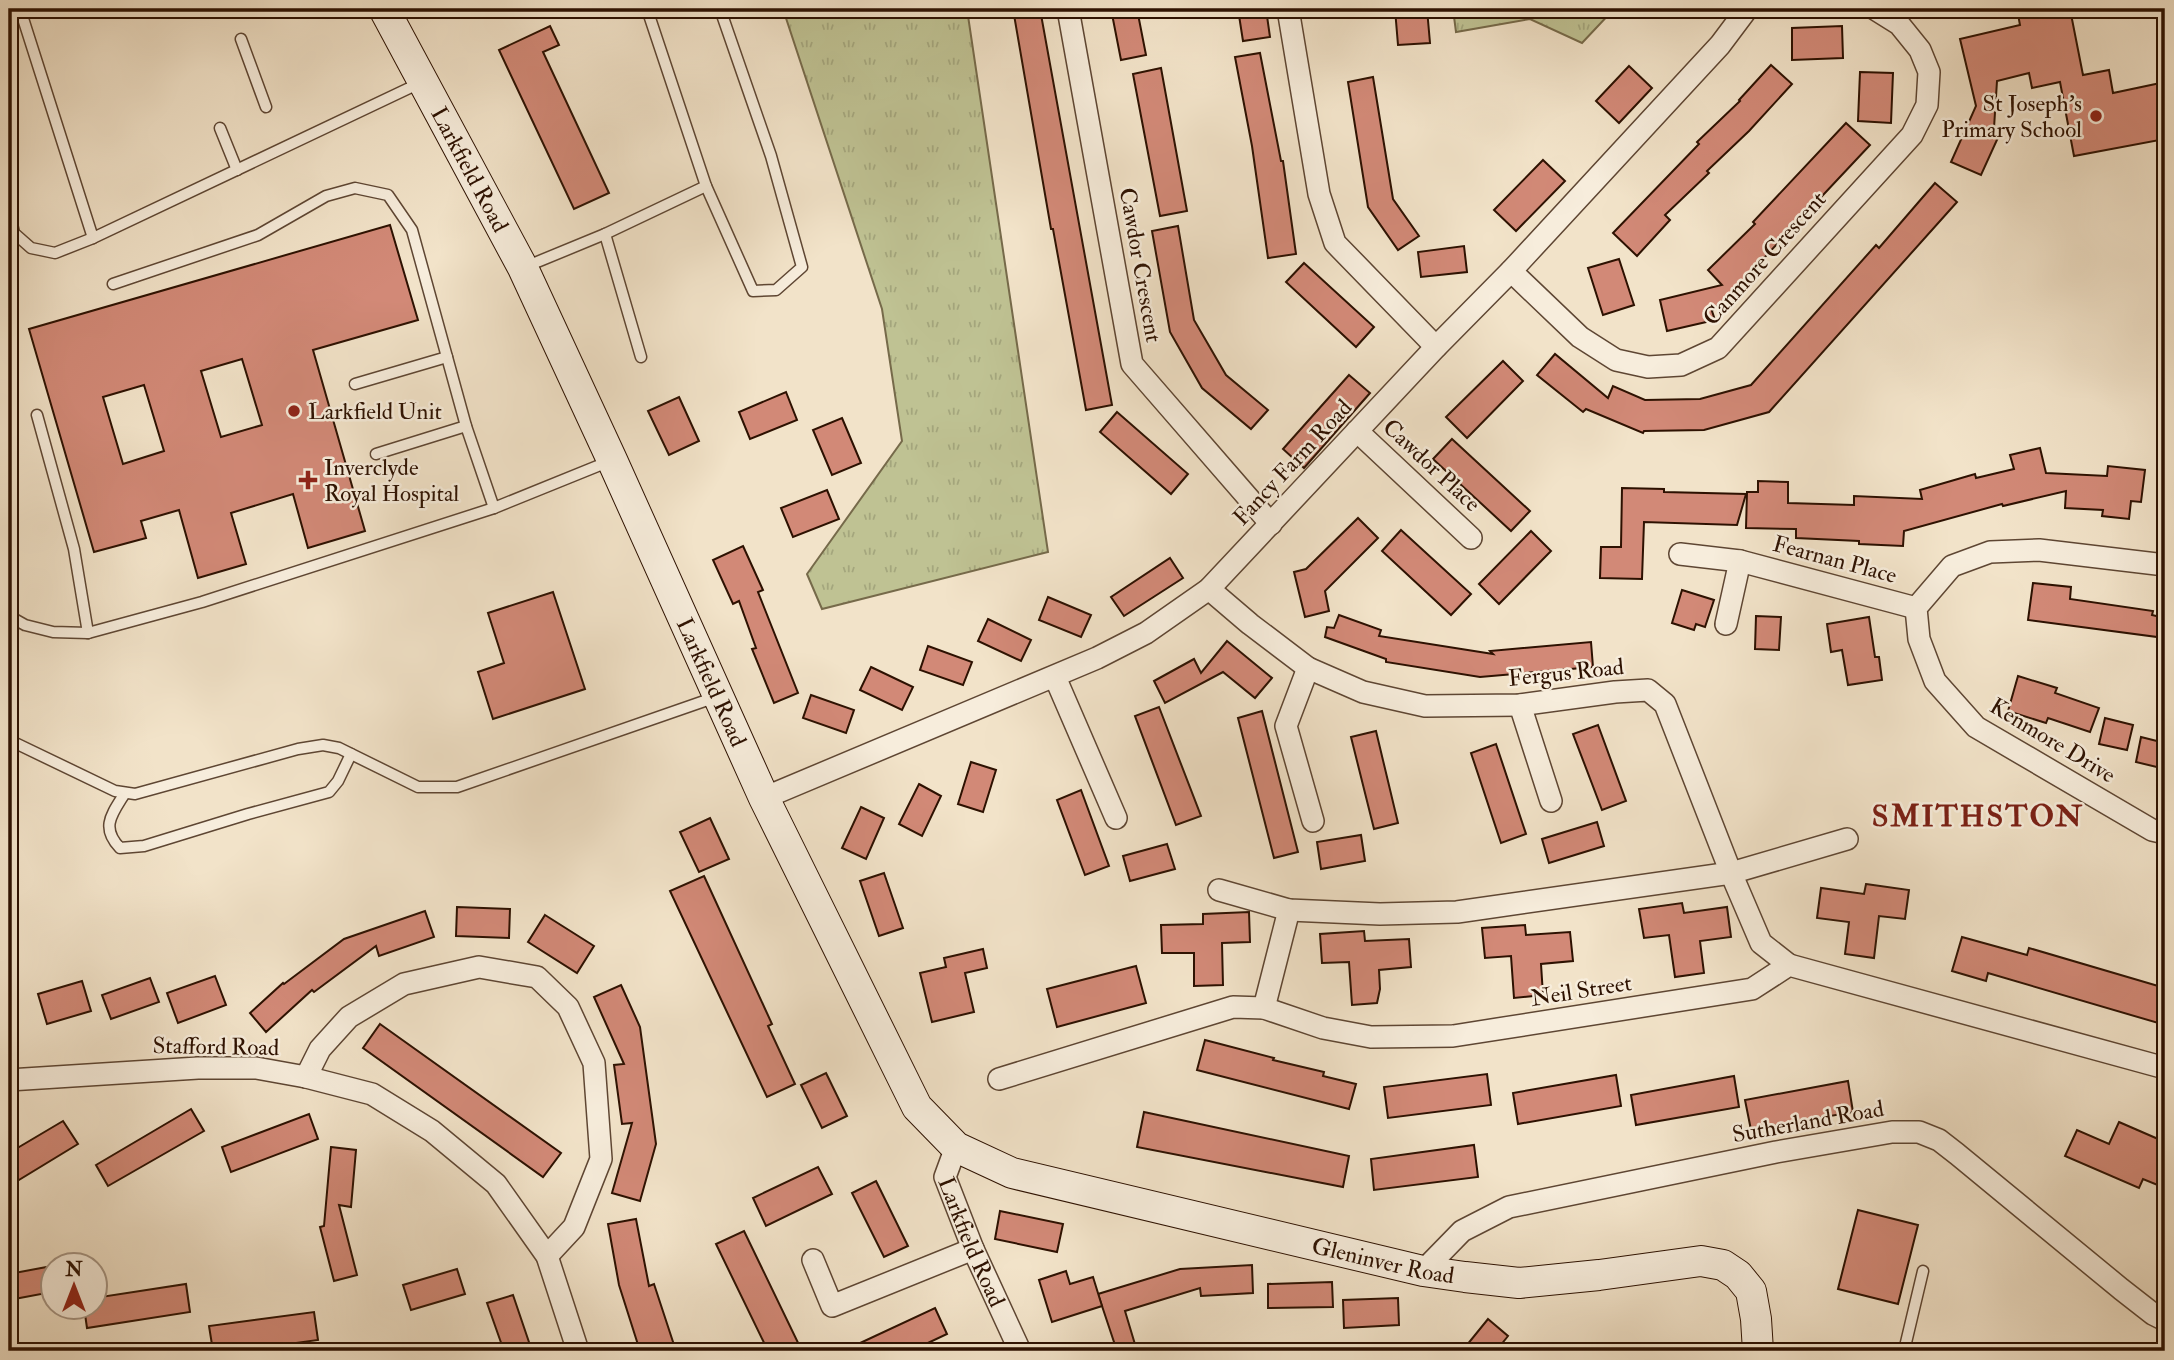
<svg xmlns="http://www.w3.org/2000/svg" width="2174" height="1360" font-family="'IM FELL Double Pica',serif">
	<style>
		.grass { fill: url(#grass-tufts); stroke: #766a4a; stroke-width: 2 }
		.building { fill: #d28977; stroke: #2d1101; stroke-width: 2; fill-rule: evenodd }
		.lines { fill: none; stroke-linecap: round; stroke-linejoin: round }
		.lane-casing { stroke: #5e4633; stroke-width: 13 }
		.street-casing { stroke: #5e4633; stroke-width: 24 }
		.secondary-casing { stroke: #2d1101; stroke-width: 32 }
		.lane { stroke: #f7eddc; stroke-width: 10 }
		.street { stroke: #f7eddc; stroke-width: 21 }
		.secondary { stroke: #f7eddc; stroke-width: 30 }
		.poi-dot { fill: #8f2418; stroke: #f7eddc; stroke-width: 2.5 }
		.labels { text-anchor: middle; stroke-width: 5; stroke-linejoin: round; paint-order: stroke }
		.poi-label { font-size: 23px; fill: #2d1101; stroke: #f7eddc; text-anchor: start }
		.street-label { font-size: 23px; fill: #2d1101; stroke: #f7eddc }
		.district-label { font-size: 30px; font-weight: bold; letter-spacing: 2px; fill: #7a1f14; stroke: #f7eddc }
	</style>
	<defs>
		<pattern id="grass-tufts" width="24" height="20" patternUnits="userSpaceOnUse" patternTransform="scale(1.75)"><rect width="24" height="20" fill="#bfc293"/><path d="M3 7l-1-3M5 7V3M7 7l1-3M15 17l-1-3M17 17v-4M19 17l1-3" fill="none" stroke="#a4a67d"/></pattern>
	</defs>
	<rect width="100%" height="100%" fill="#f2e3c9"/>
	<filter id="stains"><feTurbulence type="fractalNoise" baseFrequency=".00286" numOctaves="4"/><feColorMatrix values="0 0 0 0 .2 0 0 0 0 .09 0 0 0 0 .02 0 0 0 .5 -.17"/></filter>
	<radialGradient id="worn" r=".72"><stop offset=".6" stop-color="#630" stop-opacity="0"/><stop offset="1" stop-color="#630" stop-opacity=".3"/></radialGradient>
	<g class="grass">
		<path d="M783,9H967L1048,552L822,609L807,574L902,441L882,309Z"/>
		<path d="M1453,9H1614L1582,43L1530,19L1456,32Z"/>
	</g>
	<g class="building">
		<path d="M1013,9H1040L1112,405L1086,410L1053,229H1051Z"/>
		<path d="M1111,9H1137L1146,55L1121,60Z"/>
		<path d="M1238,9H1266L1270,37L1243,41Z"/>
		<path d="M1395,9H1427L1430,43L1398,45Z"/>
		<path d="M2017,9H2070L2083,75L2109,70L2113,93L2165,82V139L2074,156L2060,82L2032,88L2029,73L1997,81L1994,128L2001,131L1981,175L1951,162L1976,106L1960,39L2020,25Z"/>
		<path d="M550,26L559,45L543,52L609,193L574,209L499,50Z"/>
		<path d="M1842,26L1843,58L1792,60V28Z"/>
		<path d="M1260,53L1281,161H1283L1296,254L1268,258L1252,146L1235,57Z"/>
		<path d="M1771,65L1792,84L1749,131L1707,171L1709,173L1665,215L1670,220L1637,256L1613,233L1699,144L1697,142L1740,101L1739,100Z"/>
		<path d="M1629,66L1652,88L1619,123L1596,101Z"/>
		<path d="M1161,68L1187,211L1160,216L1133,74Z"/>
		<path d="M1860,72L1893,73L1891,123L1858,121Z"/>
		<path d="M1373,77L1393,199L1419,236L1398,250L1368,207L1348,82Z"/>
		<path d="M1846,123L1870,145L1763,259L1765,260L1712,311L1715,320L1667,331L1660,300L1722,285L1708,270L1755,224L1753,222Z"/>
		<path d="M1543,160L1565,181L1516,231L1494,210Z"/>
		<path d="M1935,183L1957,202L1769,412L1704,430L1644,431L1643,433L1586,409L1583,412L1537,375L1555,354L1608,398L1613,386L1645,400L1700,399L1751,385L1876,245L1879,248Z"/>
		<path d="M390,225L418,320L313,350L365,531L308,548L293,494L231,513L246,564L198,578L179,510L141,521L146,538L94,552L29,329ZM242,359L262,425L221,437L201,371ZM144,385L164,451L123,464L103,397Z"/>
		<path d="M1178,226L1194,320L1226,375L1268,410L1251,429L1202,388L1170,332L1152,231Z"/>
		<path d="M1464,246L1467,272L1421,277L1418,252Z"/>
		<path d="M1619,259L1634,305L1603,315L1588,268Z"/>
		<path d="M1304,263L1374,327L1356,347L1286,282Z"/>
		<path d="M1503,361L1523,381L1467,438L1446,417Z"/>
		<path d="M1349,375L1370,393L1304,468L1283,449Z"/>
		<path d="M786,392L797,420L750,439L739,412Z"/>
		<path d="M679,397L699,441L669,455L648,411Z"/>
		<path d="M1117,412L1188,474L1171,494L1100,432Z"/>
		<path d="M842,418L861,463L832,475L813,430Z"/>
		<path d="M1452,439L1530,511L1511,531L1433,459Z"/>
		<path d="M2040,448L2046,473L2107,476L2108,466L2145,470L2141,502L2131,501L2129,519L2102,516L2103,510L2065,508L2066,491L2003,506L2002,504L1904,531L1903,546L1859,544V541L1796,538V529L1746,528L1747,492H1758V481L1788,482V503L1854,505V496L1922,499L1920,490L1975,474L1976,478L2014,469L2010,455Z"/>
		<path d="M1622,488L1664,489V492L1746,494L1737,525L1644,522L1642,579L1600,578L1601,547H1621Z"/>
		<path d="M827,490L839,519L793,537L781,508Z"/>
		<path d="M1358,518L1378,538L1325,591L1329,611L1305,617L1294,572L1306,569Z"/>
		<path d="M1401,530L1471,594L1451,615L1382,551Z"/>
		<path d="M1531,531L1551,551L1499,604L1479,584Z"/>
		<path d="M743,546L763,590L758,592L798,693L774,703L752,649L756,648L739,601L733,604L713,560Z"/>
		<path d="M1170,558L1183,578L1124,616L1111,597Z"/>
		<path d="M2033,583L2071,587L2070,599L2153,611L2152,615L2165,618V638L2028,620Z"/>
		<path d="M1682,590L1714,600L1705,627L1696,624L1694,630L1672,623Z"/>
		<path d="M553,592L585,689L493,719L478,672L504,663L488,613Z"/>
		<path d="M1048,597L1091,615L1081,637L1039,620Z"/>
		<path d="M1339,615L1381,630L1379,636L1493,654L1490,651L1591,642L1593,667L1480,677L1386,662V659L1325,637L1327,627L1334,628Z"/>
		<path d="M1756,616L1781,617L1779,650L1755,649Z"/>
		<path d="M1869,617L1875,657H1879L1882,680L1848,685L1842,650L1831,652L1827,624Z"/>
		<path d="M988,619L1031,640L1021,661L978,641Z"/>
		<path d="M1227,641L1272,678L1255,698L1223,672L1165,703L1154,681L1194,659L1201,673Z"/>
		<path d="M928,646L972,662L963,685L920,670Z"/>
		<path d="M871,667L913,687L902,710L860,690Z"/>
		<path d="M2018,676L2057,688L2055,693L2099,708L2090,732L2048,718L2046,723L2008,711Z"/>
		<path d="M811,695L854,710L846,733L803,718Z"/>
		<path d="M1159,707L1201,816L1176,825L1135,716Z"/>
		<path d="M1262,711L1298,852L1274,858L1238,718Z"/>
		<path d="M2105,718L2133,725L2127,750L2099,744Z"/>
		<path d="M1598,725L1626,801L1602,810L1573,734Z"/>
		<path d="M1376,731L1398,823L1374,829L1351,737Z"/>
		<path d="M2141,737L2165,743V769L2136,762Z"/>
		<path d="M1496,744L1526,834L1501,843L1471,753Z"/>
		<path d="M971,762L996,770L983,812L958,804Z"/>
		<path d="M919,784L941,796L922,836L899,824Z"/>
		<path d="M1081,790L1109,866L1085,875L1057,800Z"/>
		<path d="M861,807L884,818L866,859L842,848Z"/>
		<path d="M710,818L729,859L699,872L680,832Z"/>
		<path d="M1597,822L1604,846L1549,863L1542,839Z"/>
		<path d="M1361,835L1365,861L1321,869L1317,842Z"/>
		<path d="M1167,844L1175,869L1130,881L1123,856Z"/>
		<path d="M884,873L903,928L879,936L860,881Z"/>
		<path d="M704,876L772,1024L768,1026L795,1084L767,1097L670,891Z"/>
		<path d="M1866,884L1909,890L1905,919L1879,916L1874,958L1845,954L1849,922L1817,918L1821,888L1864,894Z"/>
		<path d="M1682,903L1684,913L1727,907L1731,937L1700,941L1704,973L1675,977L1669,935L1644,938L1639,909Z"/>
		<path d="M457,907L510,909L509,938L456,936Z"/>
		<path d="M425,911L434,937L379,956L376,946L314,992L312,990L266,1032L250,1013L283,983L284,984L344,939Z"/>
		<path d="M1249,912L1250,942L1222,943L1223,985L1194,986V953H1162L1161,925L1203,924V914Z"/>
		<path d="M545,915L594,946L577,973L528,942Z"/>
		<path d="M1525,925L1526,935L1570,932L1573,961L1541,964L1543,995L1514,998L1511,956L1485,958L1482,928Z"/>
		<path d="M1364,931L1365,941L1409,939L1411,967L1379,970L1380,989L1377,1003L1352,1005L1349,962L1322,963L1320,934Z"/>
		<path d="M1962,937L2027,955L2029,948L2165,988V1025L1988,973L1986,981L1952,971Z"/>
		<path d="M983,949L987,968L965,973L974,1012L932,1022L920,973L946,967L944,958Z"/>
		<path d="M1136,966L1146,1003L1057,1027L1047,989Z"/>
		<path d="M215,976L226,1005L178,1023L167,993Z"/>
		<path d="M150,978L159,1002L111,1019L102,995Z"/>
		<path d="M82,981L91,1011L47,1024L38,994Z"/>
		<path d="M621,985L640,1027L656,1144L640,1201L612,1193L632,1123L622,1124L614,1065L624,1064L594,997Z"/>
		<path d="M380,1024L561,1153L543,1177L363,1048Z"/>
		<path d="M1205,1040L1274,1058L1273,1060L1324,1072L1323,1076L1356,1084L1349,1109L1197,1070Z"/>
		<path d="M826,1073L847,1116L822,1128L801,1085Z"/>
		<path d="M1487,1074L1491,1105L1388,1118L1384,1087Z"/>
		<path d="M1616,1075L1621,1106L1518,1124L1513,1093Z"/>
		<path d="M1734,1076L1739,1107L1636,1125L1631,1095Z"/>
		<path d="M1848,1081L1853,1112L1751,1130L1745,1100Z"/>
		<path d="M191,1109L204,1131L108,1186L96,1165Z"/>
		<path d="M1144,1112L1349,1156L1343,1187L1137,1147Z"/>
		<path d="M309,1114L318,1139L231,1172L222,1147Z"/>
		<path d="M63,1121L78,1144L9,1186V1153Z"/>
		<path d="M2119,1122L2165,1142V1188L2143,1179L2139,1188L2065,1156L2077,1130L2109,1144Z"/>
		<path d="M1474,1145L1478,1177L1374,1190L1371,1159Z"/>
		<path d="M331,1147L356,1150L351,1207L339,1205L357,1275L334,1281L320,1227L324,1226Z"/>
		<path d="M818,1167L832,1194L766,1226L753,1198Z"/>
		<path d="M876,1181L908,1246L884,1257L852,1193Z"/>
		<path d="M1858,1210L1918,1225L1898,1304L1838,1289Z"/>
		<path d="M1000,1211L1063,1224L1057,1252L995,1239Z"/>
		<path d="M636,1219L649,1286L654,1284L676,1351H640L619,1285L608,1224Z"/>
		<path d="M744,1231L802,1351H768L716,1244Z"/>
		<path d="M1252,1265L1253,1293L1201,1296L1200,1288L1125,1311L1137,1351H1117L1098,1294L1180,1269Z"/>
		<path d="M52,1266V1292L9,1300V1274Z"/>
		<path d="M457,1269L465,1294L411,1310L403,1285Z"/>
		<path d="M1066,1271L1070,1284L1093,1277L1102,1306L1052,1322L1039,1280Z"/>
		<path d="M1332,1282L1333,1307L1268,1308V1284Z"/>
		<path d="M186,1284L190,1312L87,1328L84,1307H94V1298Z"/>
		<path d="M513,1295L532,1351H504L487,1303Z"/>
		<path d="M1398,1298L1399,1325L1344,1328L1343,1300Z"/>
		<path d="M935,1308L947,1334L911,1351H843Z"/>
		<path d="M314,1312L318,1340L237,1351H213L209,1326Z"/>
		<path d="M1488,1319L1508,1336L1496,1351H1462Z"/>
	</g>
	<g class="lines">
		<g class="lane-casing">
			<g id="lane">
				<path d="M20,9L93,238"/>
				<path d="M647,9L706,186L753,291L776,290L802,267L771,156L720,9"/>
				<path d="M241,39L266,107"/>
				<path d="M220,128L237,170"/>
				<path d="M9,211L14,233L31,248L55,253L93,238L422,82"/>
				<path d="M605,234L641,357"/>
				<path d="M525,267L605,234L706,186"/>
				<path d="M113,284L258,235L326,196L355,188L388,195L412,230L466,426L494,508"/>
				<path d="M355,384L447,357"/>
				<path d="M37,415L74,549L88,633"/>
				<path d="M376,454L466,426"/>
				<path d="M9,616L25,625L53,632L88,633L202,602L494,508L610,461"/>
				<path d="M9,740L115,791L135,794L298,749L323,745L339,748L418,787H457L716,697"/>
				<path d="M125,793C112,814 100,827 120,848L144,846L248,814L329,792L338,781L351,754"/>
				<path d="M1904,1351L1923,1271"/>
			</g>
		</g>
		<g class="street-casing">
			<g id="street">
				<path d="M1068,9L1132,364L1271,524"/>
				<path d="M1288,9L1319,194L1335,243L1436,347"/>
				<path d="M1511,271L1580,337L1616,360L1648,367L1681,365L1718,348L1912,135L1927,105L1929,72L1920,50L1899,24L1875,9"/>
				<path d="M1357,431L1471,538"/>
				<path d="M1680,554L1740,561L1916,608"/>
				<path d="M2165,565L2039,550L1990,552L1952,566L1916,608L1919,639L1935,681L1976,727L2152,830L2165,833"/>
				<path d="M1209,589L1250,624L1308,668L1363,692L1425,706L1520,705L1615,692L1648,690L1665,704L1731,873L1761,943L1789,965"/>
				<path d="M1726,624L1740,561"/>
				<path d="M1308,668L1286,726L1313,821"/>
				<path d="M1055,677L1116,818"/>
				<path d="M1520,705L1551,801"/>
				<path d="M764,798L1097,658L1146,633L1209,589L1436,347L1511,271L1720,45L1747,9"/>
				<path d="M1219,890L1289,910L1380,914L1457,912L1731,873L1847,839"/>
				<path d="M1264,1008L1289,910"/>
				<path d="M306,1077L320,1049L349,1017L404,984L479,967L537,977L568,1007L594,1063L601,1159L574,1227L547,1256"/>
				<path d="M999,1079L1233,1007L1264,1008L1323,1028L1371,1037L1453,1036L1752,989L1789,965L2165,1068"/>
				<path d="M9,1080L198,1068H256L306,1077L372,1094L432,1131L496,1184L547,1256L578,1351"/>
				<path id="s1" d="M956,1147L945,1177L973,1249L1020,1351"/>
				<path d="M813,1260L832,1306L973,1249"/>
				<path d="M1423,1271L1462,1231L1509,1207L1776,1152L1892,1132H1919L1939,1140L1957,1154L2121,1289L2153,1314L2165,1320"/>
			</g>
		</g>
		<g class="secondary-casing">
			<g id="secondary">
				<path id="s2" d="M384,9L523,268L612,460L764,798L917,1107L956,1147L1012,1173L1423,1271L1465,1277L1519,1283L1599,1275L1701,1261L1723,1265L1738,1275L1751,1291L1756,1319L1758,1351"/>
			</g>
		</g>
		<use href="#lane" class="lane"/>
		<use href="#street" class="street"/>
		<use href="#secondary" class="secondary"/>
	</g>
	<g class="poi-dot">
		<circle cx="2096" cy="116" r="7"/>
		<circle cx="294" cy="411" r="7"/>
		<path d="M304.5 469.5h7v7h7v7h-7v7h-7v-7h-7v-7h7z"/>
	</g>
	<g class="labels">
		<g class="poi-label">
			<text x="2082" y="111" text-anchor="end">St Joseph's<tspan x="2082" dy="26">Primary School</tspan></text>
			<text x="308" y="419">Larkfield Unit</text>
			<text x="324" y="475">Inverclyde<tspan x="324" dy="26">Royal Hospital</tspan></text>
		</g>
		<g class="street-label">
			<text dy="8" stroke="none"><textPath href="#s2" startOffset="182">Larkfield Road</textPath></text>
			<text transform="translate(1764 258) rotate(-48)" y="8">Canmore Crescent</text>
			<text transform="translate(1141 265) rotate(80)" y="8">Cawdor Crescent</text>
			<text transform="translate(1292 462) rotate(-47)" y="8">Fancy Farm Road</text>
			<text transform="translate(1432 465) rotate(43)" y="8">Cawdor Place</text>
			<text transform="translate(1835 559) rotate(15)" y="8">Fearnan Place</text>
			<text transform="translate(1566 672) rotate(-6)" y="8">Fergus Road</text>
			<text dy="8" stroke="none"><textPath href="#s2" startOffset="749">Larkfield Road</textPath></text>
			<text transform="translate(2053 740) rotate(31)" y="8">Kenmore Drive</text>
			<text transform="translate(1581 990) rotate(-9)" y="8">Neil Street</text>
			<text transform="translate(216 1046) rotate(1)" y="8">Stafford Road</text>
			<text transform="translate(1808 1121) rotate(-10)" y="8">Sutherland Road</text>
			<text dy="8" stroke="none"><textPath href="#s1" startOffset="102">Larkfield Road</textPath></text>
			<text dy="8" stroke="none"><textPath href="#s2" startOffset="1720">Gleninver Road</textPath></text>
		</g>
		<g class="district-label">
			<text x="1978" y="826">SMITHSTON</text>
		</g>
	</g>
	<rect width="2174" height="1360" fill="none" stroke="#f2e3c9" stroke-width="35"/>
	<rect x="10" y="10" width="2153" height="1339" fill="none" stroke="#2d1101" stroke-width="3.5"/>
	<rect x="18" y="18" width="2139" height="1325" fill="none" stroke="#2d1101" stroke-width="2"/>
	<g transform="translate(74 1286)"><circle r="33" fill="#f7eddc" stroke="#a69584" stroke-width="2"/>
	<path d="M0-5L12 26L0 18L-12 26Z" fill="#8f2418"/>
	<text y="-10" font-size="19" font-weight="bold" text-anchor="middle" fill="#2d1101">N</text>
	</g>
	<rect width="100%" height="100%" filter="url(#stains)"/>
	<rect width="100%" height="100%" fill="url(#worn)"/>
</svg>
